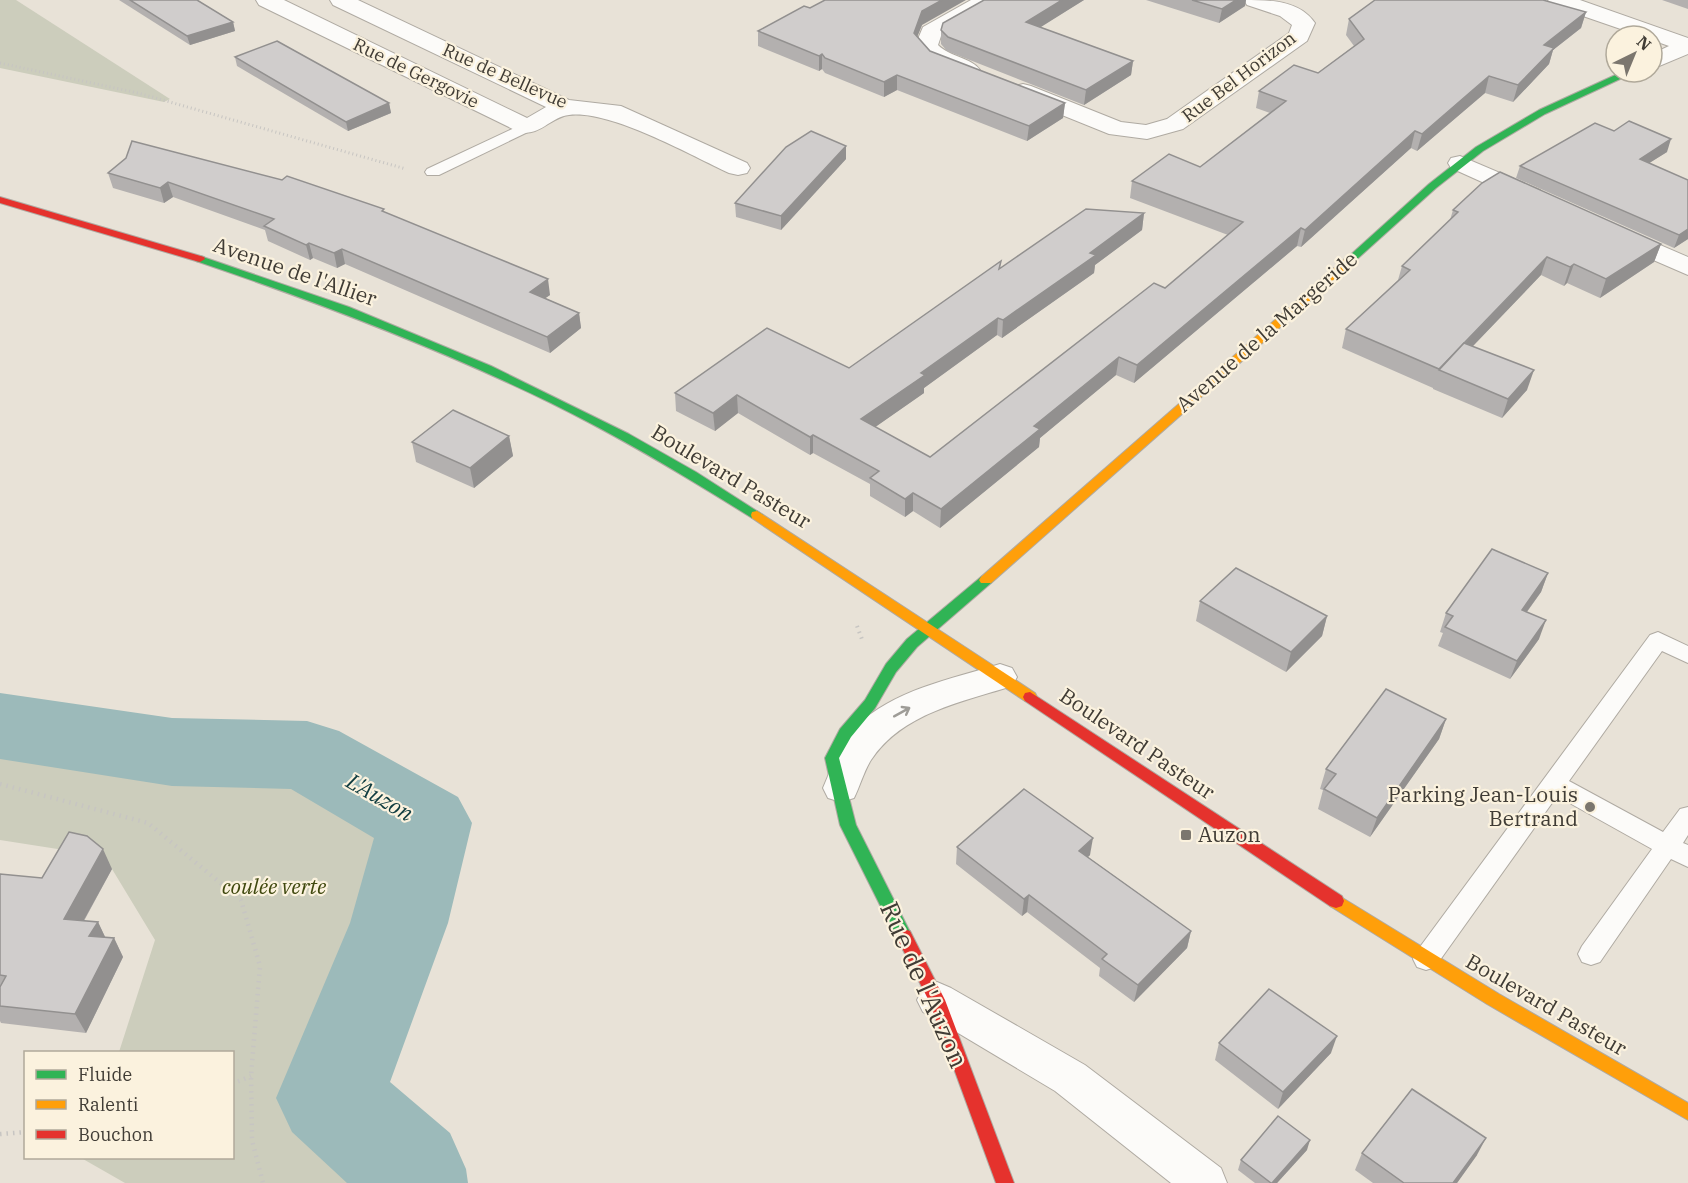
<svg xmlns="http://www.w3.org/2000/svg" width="1688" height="1183" font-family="'IBM Plex Serif',serif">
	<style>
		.green { fill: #cccdbc }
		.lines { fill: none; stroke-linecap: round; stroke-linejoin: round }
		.river { fill: #9cbaba; fill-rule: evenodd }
		.lane-casing { stroke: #afaaa2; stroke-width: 2 }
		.street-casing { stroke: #afaaa2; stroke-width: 2 }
		.fast-casing { stroke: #afaaa2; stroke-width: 2 }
		.slow-casing { stroke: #afaaa2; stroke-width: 2 }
		.jam-casing { stroke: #afaaa2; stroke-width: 2 }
		.path-far2 { stroke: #c7c5c2; stroke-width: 3; stroke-dasharray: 1 3; stroke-linecap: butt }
		.path-far1 { stroke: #c7c5c2; stroke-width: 4; stroke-dasharray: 1.5 4.5; stroke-linecap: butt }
		.path { stroke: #c7c5c2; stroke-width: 4.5; stroke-dasharray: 1.5 5; stroke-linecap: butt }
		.lane { fill: #fcfbf9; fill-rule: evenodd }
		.street { fill: #fcfbf9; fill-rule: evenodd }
		.fast { fill: #30b455; fill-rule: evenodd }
		.slow { fill: #ff9f0a; fill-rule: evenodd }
		.jam { fill: #e5322d; fill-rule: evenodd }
		.wall { fill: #b3b0af }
		.shaded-wall { fill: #92908f }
		.building { fill: #d0cdcc; stroke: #92908f; stroke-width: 1.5 }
		.oneway { stroke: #9e9c97 }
		.poi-dot { fill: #7b766e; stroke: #fbf2de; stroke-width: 2 }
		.labels { text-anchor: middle; stroke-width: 4.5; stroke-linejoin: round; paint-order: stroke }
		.far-street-label { font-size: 18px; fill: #403c35; stroke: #fbf2de }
		.street-label { font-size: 21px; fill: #403c35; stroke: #fbf2de }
		.poi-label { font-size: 21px; fill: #403c35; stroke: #fbf2de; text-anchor: end }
		.park-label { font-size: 21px; font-style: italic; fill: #3f480e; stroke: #fbf2de }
		.water-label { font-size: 22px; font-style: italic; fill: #0e3b3f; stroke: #fbf2de }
		.near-street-label { font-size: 26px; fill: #403c35; stroke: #fbf2de }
	</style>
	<rect width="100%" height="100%" fill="#e8e2d7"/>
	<g class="green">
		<path d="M0,0H16L170,99L164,102L0,68Z"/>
		<path d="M0,726L172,752L307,755L425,823L399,923L330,1098L411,1169L412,1183H125L83,1159L232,1158V1052H119L155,940L112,869L96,855L0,840Z"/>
	</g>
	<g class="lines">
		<path class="river" d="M0,693L172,718L307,721L339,731L458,797L472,823L448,923L390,1082L450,1133L466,1169L468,1183H347L292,1132L276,1098L350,923L374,838L291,789L172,786L0,759Z"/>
		<g class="lane-casing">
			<g id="lane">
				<path d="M527,122L532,124L535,127L532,130L439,175H427L425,172L427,169Z"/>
				<path d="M1658,632L1688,646V663L1662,651L1569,781L1663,832L1680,809L1688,807V835L1683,843L1688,845V867L1671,859L1600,962L1591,965L1582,962L1578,954L1582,946L1652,849L1557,796L1435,967L1426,970L1417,967L1413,959L1417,951L1650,635Z"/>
			</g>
		</g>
		<g class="street-casing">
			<g id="street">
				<path d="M256,0H284L527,118L546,107L333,5L330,0H358L569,100L621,106L747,163L750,168L747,173L738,175L729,173C690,155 611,110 569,115C550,117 540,137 519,132L259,5Z"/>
				<path d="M971,0H998L995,5L941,36L938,45C950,57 972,58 980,70L977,75C956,80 927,63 915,46L923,27Z"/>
				<path d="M1244,0C1270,0 1299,0 1315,23L1307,41L1183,129L1147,139L1109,134L1015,96L1011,91L1015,86L1023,84L1031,86L1121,122L1146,125L1167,119L1289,33L1292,25L1280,16L1247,5Z"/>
				<path d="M1548,0H1580L1688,38V54L1652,69V54L1669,46L1652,40V36H1641L1551,5Z"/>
				<path d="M1460,156L1540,190L1544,195L1540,200L1531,203L1522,200L1451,168L1448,163L1451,158Z"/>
				<path d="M1616,226L1688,257V275L1607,240L1603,234L1607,228Z"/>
				<path d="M1000,664L1012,668L1017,677L1012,686C962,702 902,713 871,760C864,771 860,786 854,798L841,802L828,798L823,788C832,767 840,744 856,727C892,690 952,679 1000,664Z"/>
				<path d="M937,982L951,988L1085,1065L1221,1168L1227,1183H1171L1055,1091L923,1012L917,1000L923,988Z"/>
			</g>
		</g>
		<g class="fast-casing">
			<g id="fast">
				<path d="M1622,72H1635L1545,114L1483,151L1436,188L1356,260L1352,261L1347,258L1429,184L1476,147L1539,110Z"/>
				<path d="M200,256L349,307L491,366L629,434L696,472L763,515L762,518H752C687,477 620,437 551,403C436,347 317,302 196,261L195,259Z"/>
				<path d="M986,575L993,580L991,583L917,647L896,672L875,708L851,737L839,758L856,825L912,936L910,941L904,943L898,941L840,825L825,758L840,729L865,700L886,664L907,639L981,577Z"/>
			</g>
		</g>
		<g class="slow-casing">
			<g id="slow">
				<path d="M1352,255L1357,258L1356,260L991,583H981L979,580L981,577L1348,256Z"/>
				<path d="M757,511L1035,693L1037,697L1035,701H1025L752,518L751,515L752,512Z"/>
				<path d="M1336,894L1499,994L1688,1103V1120L1487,1004L1330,906L1328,901L1330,896Z"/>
			</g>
		</g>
		<g class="jam-casing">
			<g id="jam">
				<path d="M0,197L204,257L205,259L200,262L196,261L0,203Z"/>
				<path d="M1030,692L1342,896L1344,901L1342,906L1336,908L1330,906L1025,701L1023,697L1025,693Z"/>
				<path d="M904,929L910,931L945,1000L1014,1183H996L929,1001L896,936L898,931Z"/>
			</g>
		</g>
		<path class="path-far2" d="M0,63L138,93L406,169"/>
		<path class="path-far1" d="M857,626L863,642"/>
		<g class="path">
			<path d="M0,784L148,823L241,900L260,966L251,1076L252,1140L263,1183"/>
			<path d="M232,1084L251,1076"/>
			<path d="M0,1134L26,1132"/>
		</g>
		<use href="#lane" class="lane"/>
		<use href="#street" class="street"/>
		<use href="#fast" class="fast"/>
		<use href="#slow" class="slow"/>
		<use href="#jam" class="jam"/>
	</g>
	<g class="wall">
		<path d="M119,0H197L233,22L235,31L190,45Z"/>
		<path d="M984,0H1084L1040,27L1133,61L1131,75L1084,105L947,51L941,44V30Z"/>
		<path d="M1146,0H1246L1245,6L1219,23Z"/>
		<path d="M1662,0H1688V9Z"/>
		<path d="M810,8L922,25L917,37L930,51L1065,103L1063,118L1027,141L897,90L884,97L825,73L822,69L819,71L758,46V31Z"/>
		<path d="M1586,12L1581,28L1553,50L1549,64L1513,102L1485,93L1417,151L1411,148L1301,247L1297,246L1134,383L1116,375L1040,438L1039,447L940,528L913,511L905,517L870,496V484L813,453L810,455L738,413L715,431L676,411L675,393L849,368L1001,261L1000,268L1144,213L1142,230L1095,265L1094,273L1002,338L997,335L924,388V393L875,427L930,457L1165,288L1228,235L1130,198L1132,181L1200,167L1270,113L1256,108L1259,91L1318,73L1354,46L1346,35L1349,19Z"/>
		<path d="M235,57L389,103L391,113L348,131L237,66Z"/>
		<path d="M846,146V159L781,230L736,217L735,203Z"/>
		<path d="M1667,152L1649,163L1688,239L1674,248L1516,178L1520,166Z"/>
		<path d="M108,173L385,212L550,295L545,298L579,313L581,328L550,353L345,264L337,268L313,258L310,260L268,241L265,230L173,197L164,203L113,188Z"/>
		<path d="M1453,210L1661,244L1654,262L1600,298L1567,283L1564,286L1541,275L1473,346L1527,390L1502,418L1433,389V388L1342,348L1346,329L1398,280L1402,266L1450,220Z"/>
		<path d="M509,436L513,456L474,488L416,462L412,442Z"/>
		<path d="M1548,573L1541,592L1527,612L1539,639L1510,679L1438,646L1443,633L1440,632L1446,613Z"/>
		<path d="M1200,601L1327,616L1322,636L1286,672L1196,621Z"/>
		<path d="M1446,719L1439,739L1370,837L1318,809L1323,790L1320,789L1326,769Z"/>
		<path d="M957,847L1090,855L1088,857L1191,931L1187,948L1134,1002L1099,976L1100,968L1027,912L1022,916L956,864Z"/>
		<path d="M112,869L84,921L98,922L105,937L114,938L123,957L86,1033L1,1023L0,1021V874L42,878Z"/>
		<path d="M1219,1043L1331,1053L1278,1109L1215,1060Z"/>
		<path d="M1307,1150L1277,1183H1255L1238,1170L1241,1160Z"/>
		<path d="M1362,1153L1477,1155L1457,1183H1373L1355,1170Z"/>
	</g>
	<g class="shaded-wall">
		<path d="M942,0H966L922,25L913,47L914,33L922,11Z"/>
		<path d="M1062,0H1084L1025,37L1026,22Z"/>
		<path d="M1236,0H1246L1245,6L1219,23L1222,9Z"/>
		<path d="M1586,12L1581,28L1553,50L1549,64L1513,102L1518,85L1544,45Z"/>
		<path d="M233,22L235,31L190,45L187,36Z"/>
		<path d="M822,54V69L819,71V56Z"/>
		<path d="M1133,61L1131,75L1084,105L1086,90Z"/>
		<path d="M897,75V90L884,97V82Z"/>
		<path d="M1489,76L1485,93L1417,151L1422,134Z"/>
		<path d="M389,103L391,113L348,131L346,122Z"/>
		<path d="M1065,103L1063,118L1027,141L1029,126Z"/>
		<path d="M1415,131L1411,148L1301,247L1305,230Z"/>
		<path d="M1671,139L1667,152L1635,172L1640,159Z"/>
		<path d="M846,146V159L781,230V216Z"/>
		<path d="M168,182L173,197L164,203L160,188Z"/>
		<path d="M1144,213L1142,230L1095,265L1094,273L1002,338L1003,320L1090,253Z"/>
		<path d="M1301,228L1297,246L1134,383L1137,365Z"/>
		<path d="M1688,229V239L1674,248L1679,235Z"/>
		<path d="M309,243L313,258L310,260L306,245Z"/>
		<path d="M1661,244L1654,262L1600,298L1606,279Z"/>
		<path d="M342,249L345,264L337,268L334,253Z"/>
		<path d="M1547,257L1541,275L1447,373L1439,370Z"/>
		<path d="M1574,264L1567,283L1564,286L1570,267Z"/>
		<path d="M548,279L550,295L533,307L530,292Z"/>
		<path d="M579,313L581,328L550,353L547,337Z"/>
		<path d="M998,318L997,335L924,388V393L861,437V419L921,373Z"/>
		<path d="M1119,357L1116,375L1040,438L1039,447L940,528L941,509L1034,426Z"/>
		<path d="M1534,370L1527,390L1502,418L1508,399Z"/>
		<path d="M737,395L738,413L715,431L713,413Z"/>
		<path d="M813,435V453L810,455V437Z"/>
		<path d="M509,436L513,456L474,488L470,468Z"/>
		<path d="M913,493V511L905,517V499Z"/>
		<path d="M1548,573L1541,592L1515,628L1522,610Z"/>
		<path d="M1327,616L1322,636L1286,672L1291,652Z"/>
		<path d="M1546,620L1539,639L1510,679L1517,661Z"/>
		<path d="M1446,719L1439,739L1370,837L1377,818Z"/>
		<path d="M1093,838L1090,855L1076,868L1079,851Z"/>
		<path d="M103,849L112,869L74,938L64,919Z"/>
		<path d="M1029,895L1027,912L1022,916L1024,899Z"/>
		<path d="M98,922L107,941L89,936Z"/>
		<path d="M1191,931L1187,948L1134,1002L1138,985Z"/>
		<path d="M114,938L123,957L86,1033L75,1014Z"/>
		<path d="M1337,1036L1331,1053L1278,1109L1283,1092Z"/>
		<path d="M1486,1138L1477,1155L1457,1183H1453Z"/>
		<path d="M1310,1140L1307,1150L1277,1183H1272Z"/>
	</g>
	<g class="building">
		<path d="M130,0H197L233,22L187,36Z"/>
		<path d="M825,0H942L922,11L914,33L930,51L1065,103L1029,126L897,75L884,82L825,58L822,54L819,56L758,31L804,6L810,8Z"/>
		<path d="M984,0H1062L1026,22L1133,61L1086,90L948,37L941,30L943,23Z"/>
		<path d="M1192,0H1236L1222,9Z"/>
		<path d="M1375,0H1543L1586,12L1544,45L1554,48L1518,85L1489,76L1422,134L1415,131L1305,230L1301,228L1137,365L1119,357L1034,426L1040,429L941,509L913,493L905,499L870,478L879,471L813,435L810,437L737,395L713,413L675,393L767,328L849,368L1001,261L999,269L1086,209L1144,213L1090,253L1096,255L1003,320L998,318L921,373L925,375L861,419L930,457L1154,283L1165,288L1243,222L1132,181L1169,154L1200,167L1286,101L1259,91L1294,65L1318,73L1364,39L1349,19Z"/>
		<path d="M277,41L389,103L346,122L235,57Z"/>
		<path d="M1629,121L1671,139L1640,159L1688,180V229L1679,235L1520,166L1595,123L1614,131Z"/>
		<path d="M811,131L846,146L781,216L735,203L786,147Z"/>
		<path d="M132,141L282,180L287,176L384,209L382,211L548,279L530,292L579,313L547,337L342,249L334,253L309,243L306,245L264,226L274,219L168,182L160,188L108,173L126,158Z"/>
		<path d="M1500,172L1661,244L1606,279L1574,264L1570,267L1547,257L1439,369L1346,329L1410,270L1402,266L1458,212L1453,210L1482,183Z"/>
		<path d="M1464,343L1534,370L1508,399L1439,370Z"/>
		<path d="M453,410L509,436L470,468L412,442Z"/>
		<path d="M1492,549L1548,573L1522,610L1546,620L1517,661L1445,627L1453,616L1446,613Z"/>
		<path d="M1236,568L1327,616L1291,652L1200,601Z"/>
		<path d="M1386,689L1446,719L1377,818L1324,789L1336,774L1326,769Z"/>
		<path d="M1024,789L1093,838L1079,851L1191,931L1138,985L1102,959L1107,954L1029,895L1024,899L957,847Z"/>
		<path d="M69,832L87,836L103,849L64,919L98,922L89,936L114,938L75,1014L0,1006V987L6,976L0,975V874L42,878Z"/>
		<path d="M1269,989L1337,1036L1283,1092L1219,1043Z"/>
		<path d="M1412,1089L1486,1138L1453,1183H1404L1362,1153Z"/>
		<path d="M1278,1116L1310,1140L1272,1183H1271L1241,1160Z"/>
	</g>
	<defs><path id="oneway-shaft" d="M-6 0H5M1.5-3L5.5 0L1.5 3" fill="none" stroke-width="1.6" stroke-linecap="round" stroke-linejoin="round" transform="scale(1.5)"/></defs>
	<use class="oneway" href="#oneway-shaft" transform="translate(902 712) rotate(-29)"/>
	<g class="poi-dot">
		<circle cx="1590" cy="807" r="6"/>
		<rect x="1180" y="829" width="12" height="12" rx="3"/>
	</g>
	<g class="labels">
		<g class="far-street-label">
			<text transform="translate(416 73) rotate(26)" y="6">Rue de Gergovie</text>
			<text transform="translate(505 76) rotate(24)" y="6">Rue de Bellevue</text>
			<text transform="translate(1239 77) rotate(-37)" y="6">Rue Bel Horizon</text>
		</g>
		<g class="street-label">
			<text transform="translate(295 272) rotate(19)" y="7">Avenue de l'Allier</text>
			<text transform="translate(1267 332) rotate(-41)" y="7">Avenue de la Margeride</text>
			<text transform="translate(731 477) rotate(31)" y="7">Boulevard Pasteur</text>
			<text transform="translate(1137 744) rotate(34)" y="7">Boulevard Pasteur</text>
			<text transform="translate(1546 1005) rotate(30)" y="7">Boulevard Pasteur</text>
		</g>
		<g class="poi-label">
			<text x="1578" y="802">Parking Jean-Louis<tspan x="1578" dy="24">Bertrand</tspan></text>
			<text x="1198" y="842" text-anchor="start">Auzon</text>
		</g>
		<g class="park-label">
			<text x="274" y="894">coulée verte</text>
		</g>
		<g class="water-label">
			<text transform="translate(380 797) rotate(30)" y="8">L'Auzon</text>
		</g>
		<g class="near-street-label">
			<text transform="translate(924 985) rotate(66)" y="9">Rue de l'Auzon</text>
		</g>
	</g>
	<rect x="24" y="1051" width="210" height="108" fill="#fbf2de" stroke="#b0a99a" stroke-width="1.5"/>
	<rect x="36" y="1070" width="30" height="9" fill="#30b455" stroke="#b0a99a" stroke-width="1.5"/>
	<text x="78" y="1081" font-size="18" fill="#403c35">Fluide</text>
	<rect x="36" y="1100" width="30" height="9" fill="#ff9f0a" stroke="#b0a99a" stroke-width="1.5"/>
	<text x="78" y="1111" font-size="18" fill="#403c35">Ralenti</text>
	<rect x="36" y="1130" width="30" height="9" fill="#e5322d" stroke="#b0a99a" stroke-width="1.5"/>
	<text x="78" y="1141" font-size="18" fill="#403c35">Bouchon</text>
	<g transform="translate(1634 54) rotate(43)"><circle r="28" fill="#fbf2de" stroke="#b0a99a" stroke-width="1.5"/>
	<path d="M0-4.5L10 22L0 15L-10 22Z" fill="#7b766e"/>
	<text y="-9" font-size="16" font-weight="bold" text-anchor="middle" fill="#403c35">N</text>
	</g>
</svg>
